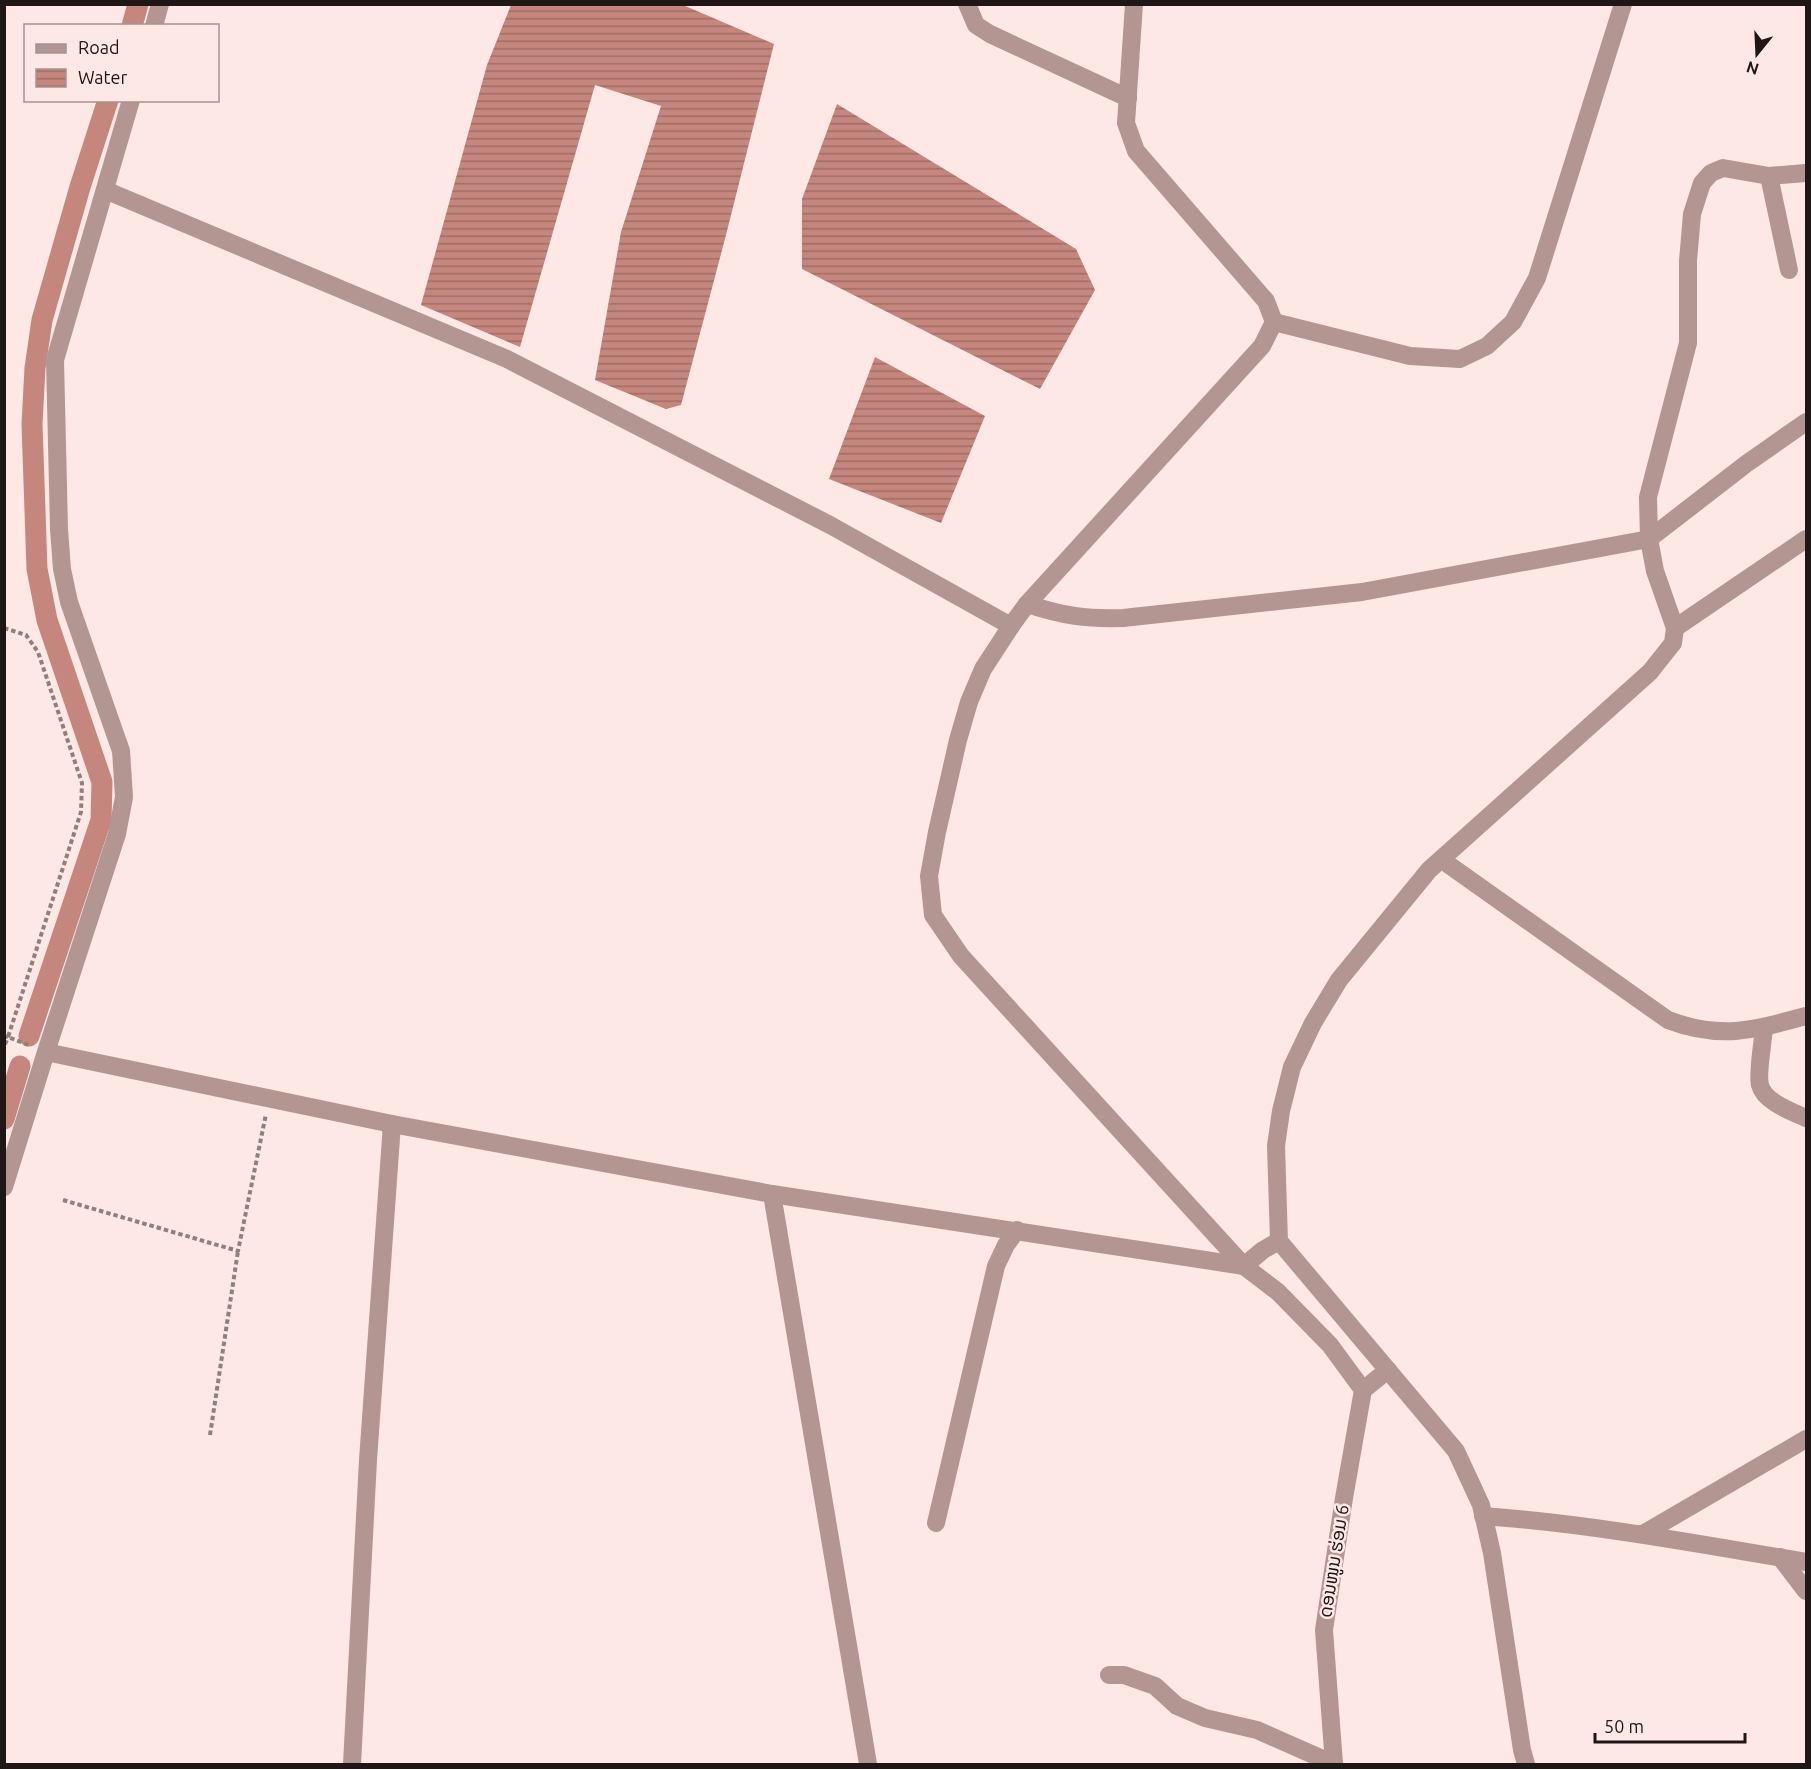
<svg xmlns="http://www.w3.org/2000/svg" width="1811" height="1769" font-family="Ubuntu,'Noto Sans Lao',sans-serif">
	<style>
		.water { fill: url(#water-rules) }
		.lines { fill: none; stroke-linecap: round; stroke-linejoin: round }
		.canal { stroke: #c4867d; stroke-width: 21 }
		.path { stroke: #8e807e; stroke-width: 4; stroke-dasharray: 4.5 3; stroke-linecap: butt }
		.street { stroke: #b39692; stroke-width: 18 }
		.labels { text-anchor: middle; stroke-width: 5; stroke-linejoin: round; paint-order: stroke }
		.street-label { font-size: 18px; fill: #1e1716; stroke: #fde8e5 }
	</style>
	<defs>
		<pattern id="water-rules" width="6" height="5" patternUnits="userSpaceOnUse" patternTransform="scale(1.5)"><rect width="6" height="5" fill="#c4867d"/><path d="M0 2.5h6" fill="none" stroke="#9f6d65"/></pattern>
	</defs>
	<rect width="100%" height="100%" fill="#fde8e5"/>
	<g class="water">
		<path d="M511,5H683L774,44L726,235L681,405L666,409L595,380L621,232L661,106L595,85L520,347L421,305L487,65Z"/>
		<path d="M837,104L1076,249L1095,290L1040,389L802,269V199Z"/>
		<path d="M875,357L985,416L941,523L829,479Z"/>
	</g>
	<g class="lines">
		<g class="canal">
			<path d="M132,26L138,4"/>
			<path d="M29,1036L101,820L102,782L47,620L37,569L32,424L35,368L42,320L80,187L108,100"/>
			<path d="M4,1119L20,1066"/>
		</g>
		<g class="path">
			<path d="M4,628L26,635L38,652L82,783L81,812L8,1037L31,1046"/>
			<path d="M4,1036L8,1037L4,1047"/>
			<path d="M63,1200L238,1251L266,1114"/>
			<path d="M210,1435L238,1251"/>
		</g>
		<g class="street">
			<path d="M967,4L976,25L990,34L1128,98"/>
			<path d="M1134,4L1126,123L1136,151L1266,301L1274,322L1262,346L1027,604L1011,626L983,669L969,702L958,740L937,832L929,876L933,915L961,956L1244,1266L1278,1292L1330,1345L1363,1390"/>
			<path d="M154,26L160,4"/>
			<path d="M1769,176L1789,270"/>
			<path d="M105,190L507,359L830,525L1011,626"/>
			<path d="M1274,322L1410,356L1460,359L1487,346L1513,322L1537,278L1623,4"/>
			<path d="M1027,604C1064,616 1085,619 1123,618L1362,592L1649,539L1746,464L1806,422"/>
			<path d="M1675,628L1806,539"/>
			<path d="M1442,860L1668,1020C1721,1040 1754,1030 1806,1016"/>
			<path d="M1764,1028C1763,1041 1757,1074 1760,1085C1764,1102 1793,1112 1806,1118"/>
			<path d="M46,1052L392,1124L772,1194L1244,1266L1263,1250L1279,1241"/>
			<path d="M4,1187L46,1052L117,834L124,797L121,751L69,602L62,569L59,529L55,360L131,100"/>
			<path d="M772,1194L868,1764"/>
			<path d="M1483,1516C1592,1524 1699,1544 1806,1562"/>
			<path d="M936,1523L996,1266L1006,1245L1017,1230"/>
			<path d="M1643,1534L1806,1439"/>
			<path d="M1780,1557L1806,1591"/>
			<path d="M1109,1675H1124L1155,1686L1177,1706L1205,1718L1257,1730L1334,1764"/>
			<path d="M352,1764L368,1460L392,1124"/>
			<path d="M1334,1764L1324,1630L1344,1498L1363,1390L1388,1370"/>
			<path d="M1526,1764L1522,1750L1492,1553L1481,1505L1456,1451L1279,1241L1276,1146L1281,1111L1292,1067L1313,1023L1339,980L1429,870L1650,672L1673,643L1675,628L1655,571L1649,539L1648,497L1688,343V261L1692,214L1702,183L1711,173L1723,168L1769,176L1806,173"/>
		</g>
	</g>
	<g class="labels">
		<g class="street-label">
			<text transform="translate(1334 1561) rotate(-81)" y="6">ດອນໜູນ ຮ່ອມ 6</text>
		</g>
	</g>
	<rect width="1811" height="1769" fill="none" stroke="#1e1716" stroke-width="12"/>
	<rect x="24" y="24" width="195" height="78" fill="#fde8e5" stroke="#a49492" stroke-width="1.5"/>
	<rect x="36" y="44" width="30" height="9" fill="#b39692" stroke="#a49492" stroke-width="1.5"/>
	<text x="78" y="54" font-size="18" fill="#1e1716">Road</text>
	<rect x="36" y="69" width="30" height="18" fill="url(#water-rules)" stroke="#a49492" stroke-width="1.5"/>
	<text x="78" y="84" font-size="18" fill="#1e1716">Water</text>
	<g transform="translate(1757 54) rotate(198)" stroke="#fde8e5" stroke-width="4.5" paint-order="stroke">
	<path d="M0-4.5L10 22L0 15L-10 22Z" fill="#1e1716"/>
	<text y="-9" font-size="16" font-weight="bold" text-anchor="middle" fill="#1e1716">N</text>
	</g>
	<path d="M1595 1733v9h150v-9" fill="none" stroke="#1e1716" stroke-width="3"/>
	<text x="1604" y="1733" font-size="18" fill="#1e1716" stroke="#fde8e5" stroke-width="4.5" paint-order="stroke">50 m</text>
</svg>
